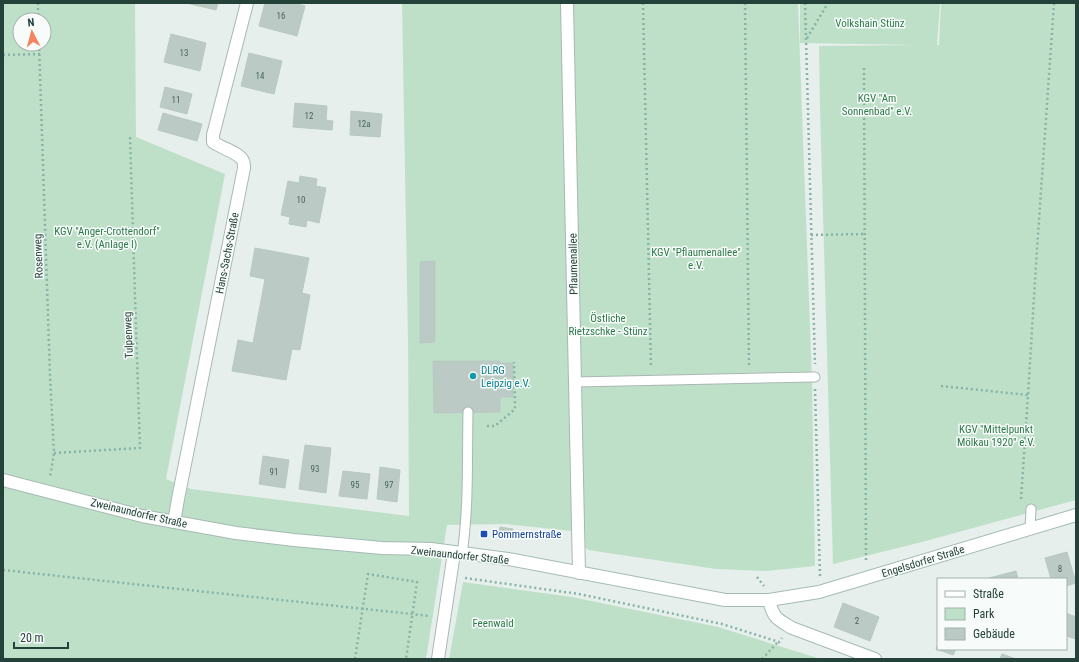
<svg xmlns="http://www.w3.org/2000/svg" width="1079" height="662" font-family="'Roboto Condensed',sans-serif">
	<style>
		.green { fill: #bfe0c8; fill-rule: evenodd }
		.building { fill: #bbcac4; stroke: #b8c9c2 }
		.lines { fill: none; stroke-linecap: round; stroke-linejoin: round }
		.lane-casing { stroke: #a8b8b2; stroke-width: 11 }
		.street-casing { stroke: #a8b8b2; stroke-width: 14 }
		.secondary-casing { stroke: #a4bbb3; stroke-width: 14 }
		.path { stroke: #86b3a5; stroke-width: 2.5; stroke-dasharray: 2 3; stroke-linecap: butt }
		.lane { stroke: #fff; stroke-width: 9 }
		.street { stroke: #fff; stroke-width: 12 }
		.secondary { stroke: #fff; stroke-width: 12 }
		.culture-dot { fill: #0f9aa8; stroke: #f7fbf9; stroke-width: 1.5 }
		.transit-dot { fill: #1a4fb4; stroke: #f7fbf9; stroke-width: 1.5 }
		.labels { text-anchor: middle; stroke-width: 3; stroke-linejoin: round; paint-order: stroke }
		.number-label { font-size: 9px; fill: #4a645c }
		.park-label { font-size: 11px; fill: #2d7a4b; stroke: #f7fbf9 }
		.street-label { font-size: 11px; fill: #24423a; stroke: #f7fbf9 }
		.culture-label { font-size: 11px; fill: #0d838f; stroke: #f7fbf9; text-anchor: start }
		.transit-label { font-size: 11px; fill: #164399; stroke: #f7fbf9; text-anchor: start }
	</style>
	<rect width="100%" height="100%" fill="#e6efeb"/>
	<g class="green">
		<path d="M3,3H135L136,137L225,174L166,479L191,489L409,516L408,339L402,3H798L812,381L815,566L767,571L716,569L588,550L571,531L506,524L447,525L426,659H3ZM20,20H44V44H20Z"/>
		<path d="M800,3H940L937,45H939L941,3H1076V500L918,543L833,564L820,108L819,46L917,45L800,43Z"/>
		<path d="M463,582L572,597L718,627L821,659H449Z"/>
	</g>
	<g class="building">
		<path d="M186,3H218L216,10Z"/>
		<path d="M265,3H293L305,6L297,36L259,26Z"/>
		<path d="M171,34L206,43L200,71L164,62Z"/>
		<path d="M249,53L282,61L274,94L241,86Z"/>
		<path d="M165,87L192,94L187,114L160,107Z"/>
		<path d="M295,103L327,106L326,120L333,121L332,130L293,127Z"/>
		<path d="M351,111L382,114L380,137L350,135Z"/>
		<path d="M163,113L202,124L197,141L158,130Z"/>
		<path d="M300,176L317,179L316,186L326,188L319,223L307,220L306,227L289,224L290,217L281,215L288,181L299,183Z"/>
		<path d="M255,248L309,258L302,293L310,295L300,350L292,349L286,380L232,371L238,340L253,343L265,279L250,276Z"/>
		<path d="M435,261V342L420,343V262Z"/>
		<path d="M433,361H500V363H513V397H500V412L434,413Z"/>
		<path d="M305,445L331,448L326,493L299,489Z"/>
		<path d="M263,456L289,460L285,488L259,484Z"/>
		<path d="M380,467L400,470L397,502L377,499Z"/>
		<path d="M343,471L370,474L367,499L339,496Z"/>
		<path d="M500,527L513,529L512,534L499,532Z"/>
		<path d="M1067,552L1076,583L1066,586V579H1051L1045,558Z"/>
		<path d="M1016,571L1018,579H989V578Z"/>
		<path d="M843,603L879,617L870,641L834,627Z"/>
		<path d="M1066,613L1076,617V639L1066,636Z"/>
		<path d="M938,644V649H956L953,655L936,649Z"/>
		<path d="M1002,654L1016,659H1000Z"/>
	</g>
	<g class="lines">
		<g class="lane-casing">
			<g id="lane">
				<path d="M575,382L815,377"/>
				<path d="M1030,529L1031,509"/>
				<path d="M462,554C469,507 467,459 468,412"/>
			</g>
		</g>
		<g class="street-casing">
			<g id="street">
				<path d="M567,3L579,573"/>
				<path d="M174,522L178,499L244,168C244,165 244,163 243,161C240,153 221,148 213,142V135L247,3"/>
				<path d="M438,659L454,553"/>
			</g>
		</g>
		<g class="secondary-casing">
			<g id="secondary">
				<path d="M3,480L142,516L236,533L294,540L382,548L431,549L508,559L725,600H769L819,592L1076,515"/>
				<path d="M769,600C773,618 777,619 792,628L875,659"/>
			</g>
		</g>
		<g class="path">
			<path d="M38,3V20"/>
			<path d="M643,3L651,368"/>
			<path d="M745,3L749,366"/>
			<path d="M805,3L815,364"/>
			<path d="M807,38L828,3"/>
			<path d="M39,44L50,376L54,453L50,477"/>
			<path d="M3,55L40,54"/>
			<path d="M864,68L866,562"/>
			<path d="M811,235L865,234"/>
			<path d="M941,386L1028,395"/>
			<path d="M815,389L820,576"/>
			<path d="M487,426H495L515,409L514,362"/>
			<path d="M54,453L140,448L135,297L130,136"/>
			<path d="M1021,499L1028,395L1037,249L1054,3"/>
			<path d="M3,570L430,616"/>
			<path d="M757,577L764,586"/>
			<path d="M465,578L579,594L722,624L779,642L782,638"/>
			<path d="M355,659L368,574L417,582L406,659"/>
			<path d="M762,659L778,642"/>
		</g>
		<use href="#lane" class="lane"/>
		<use href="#street" class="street"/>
		<use href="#secondary" class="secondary"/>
	</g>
	<circle class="culture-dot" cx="473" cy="376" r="4"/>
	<rect class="transit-dot" x="480" y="530" width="8" height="8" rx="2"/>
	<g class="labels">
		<g class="number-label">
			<text x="281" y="19">16</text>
			<text x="184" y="56">13</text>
			<text x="260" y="79">14</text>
			<text x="176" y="103">11</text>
			<text x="309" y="119">12</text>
			<text x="364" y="127">12a</text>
			<text x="301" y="203">10</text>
			<text x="315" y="472">93</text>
			<text x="274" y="475">91</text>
			<text x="355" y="488">95</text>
			<text x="389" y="488">97</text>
			<text x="1060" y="572">8</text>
			<text x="857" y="624">2</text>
		</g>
		<g class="park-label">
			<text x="870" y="27">Volkshain Stünz</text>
			<text x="877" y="102">KGV "Am<tspan x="877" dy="13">Sonnenbad" e.V.</tspan></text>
			<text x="107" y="235">KGV "Anger-Crottendorf"<tspan x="107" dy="13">e.V. (Anlage I)</tspan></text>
			<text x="696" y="256">KGV "Pflaumenallee"<tspan x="696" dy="13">e.V.</tspan></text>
			<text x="608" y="322">Östliche<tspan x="608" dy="13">Rietzschke - Stünz</tspan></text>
			<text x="996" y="433">KGV "Mittelpunkt<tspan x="996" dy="13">Mölkau 1920" e.V.</tspan></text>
			<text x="493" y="627">Feenwald</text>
		</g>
		<g class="street-label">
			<text transform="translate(227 253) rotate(-79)" y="4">Hans-Sachs-Straße</text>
			<text transform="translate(38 256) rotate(-92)" y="4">Rosenweg</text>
			<text transform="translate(573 264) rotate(-91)" y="4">Pflaumenallee</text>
			<text transform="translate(128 335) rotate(-92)" y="4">Tulpenweg</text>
			<text transform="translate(139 513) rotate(13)" y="4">Zweinaundorfer Straße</text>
			<text transform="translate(460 555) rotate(6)" y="4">Zweinaundorfer Straße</text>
			<text transform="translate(923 561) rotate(-17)" y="4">Engelsdorfer Straße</text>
		</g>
		<g class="culture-label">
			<text x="481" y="374">DLRG<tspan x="481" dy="13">Leipzig e.V.</tspan></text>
		</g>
		<g class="transit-label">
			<text x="492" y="538">Pommernstraße</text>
		</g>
	</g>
	<rect width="1079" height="662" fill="none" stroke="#24423a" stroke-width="8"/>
	<rect x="937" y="578" width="130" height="72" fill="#f7fbf9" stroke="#a3b1ad"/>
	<rect x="945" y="591" width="20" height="6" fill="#ffffff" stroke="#a3b1ad"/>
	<text x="973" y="598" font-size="12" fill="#24423a">Straße</text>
	<rect x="945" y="608" width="20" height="12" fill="#bfe0c8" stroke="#a3b1ad"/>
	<text x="973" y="618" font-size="12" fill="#24423a">Park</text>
	<rect x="945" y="628" width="20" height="12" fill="#bbcac4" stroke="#a3b1ad"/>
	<text x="973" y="638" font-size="12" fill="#24423a">Gebäude</text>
	<g transform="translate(32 32) rotate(354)"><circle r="19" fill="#f7fbf9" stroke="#a3b1ad"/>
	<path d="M0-3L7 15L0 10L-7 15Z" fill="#f4845f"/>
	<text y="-6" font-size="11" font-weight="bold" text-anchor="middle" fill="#24423a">N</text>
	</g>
	<path d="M14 642v6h54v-6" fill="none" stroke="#24423a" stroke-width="2"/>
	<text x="20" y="642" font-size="12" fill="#24423a" stroke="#f7fbf9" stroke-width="3" paint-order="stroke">20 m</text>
</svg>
